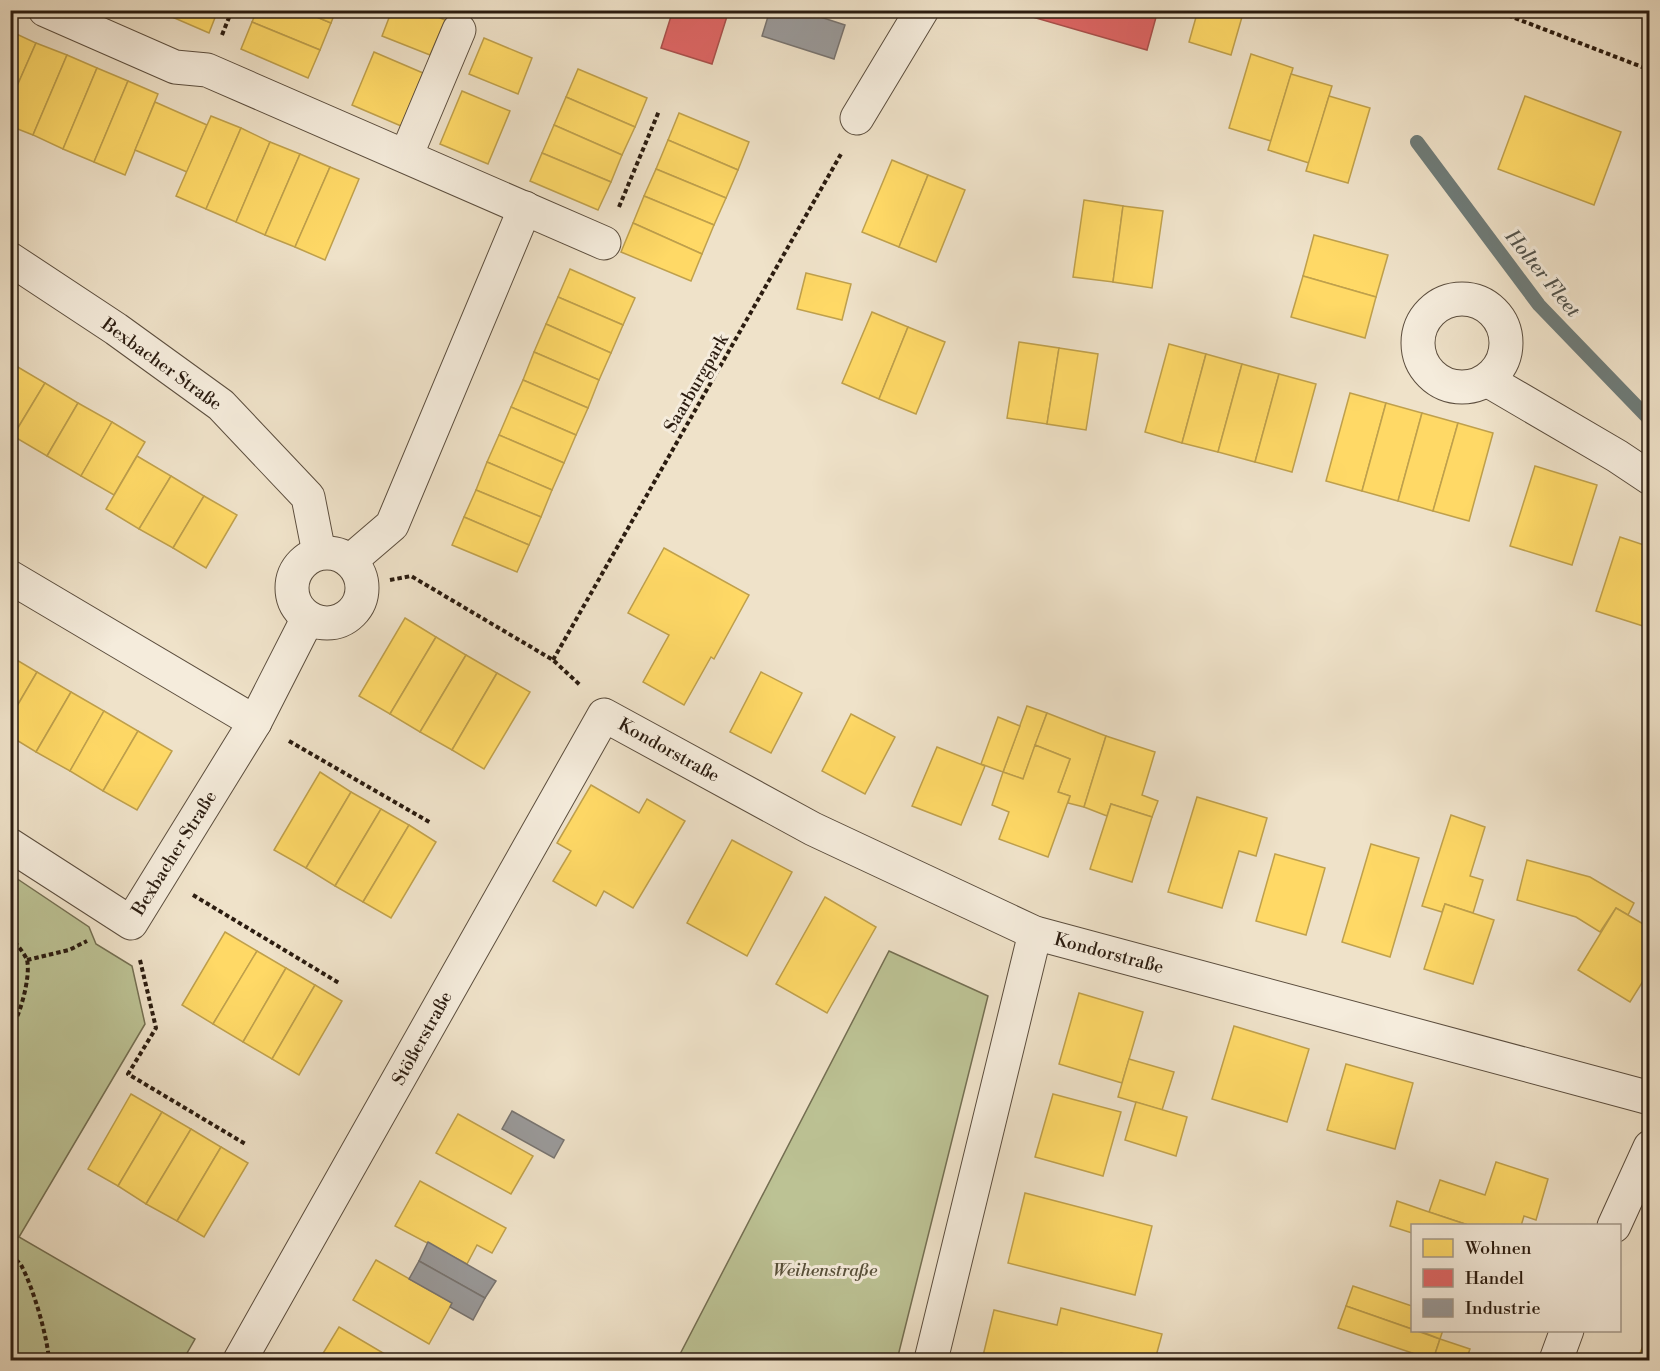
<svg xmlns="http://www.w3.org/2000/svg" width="1660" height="1371" font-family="'Libre Bodoni',serif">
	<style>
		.green { fill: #bcc294; stroke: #746f52; stroke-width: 1.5 }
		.homes { fill: #ffd966; stroke: #bfa04c; stroke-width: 1.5 }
		.shops { fill: #e06666; stroke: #aa504c; stroke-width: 1.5 }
		.industry { fill: #999; stroke: #787470; stroke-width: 1.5 }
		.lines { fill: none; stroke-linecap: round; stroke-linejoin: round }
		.stream { stroke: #6f7c79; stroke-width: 14 }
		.street-casing { stroke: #5c4e3e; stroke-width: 35 }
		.path { stroke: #2b1c10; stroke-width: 4; stroke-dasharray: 4.5 3; stroke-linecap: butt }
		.street { stroke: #f5ecdc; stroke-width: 33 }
		.labels { text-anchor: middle; stroke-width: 6; stroke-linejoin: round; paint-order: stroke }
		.street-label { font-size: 18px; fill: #2b1c10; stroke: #f5ecdc }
		.park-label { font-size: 18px; font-style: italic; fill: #564e38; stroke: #f5ecdc }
		.water-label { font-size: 20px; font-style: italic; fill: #53544d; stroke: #f5ecdc }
	</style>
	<rect width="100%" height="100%" fill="#efe2c9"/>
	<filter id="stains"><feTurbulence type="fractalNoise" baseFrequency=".00333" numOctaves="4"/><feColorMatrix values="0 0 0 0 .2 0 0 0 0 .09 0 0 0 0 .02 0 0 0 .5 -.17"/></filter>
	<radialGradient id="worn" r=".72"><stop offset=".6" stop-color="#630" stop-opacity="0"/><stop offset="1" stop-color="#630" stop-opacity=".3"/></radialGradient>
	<g class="green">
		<path d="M10,874L89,927L96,944L132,966L145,1024L19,1237L195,1339L183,1360H11Z"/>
		<path d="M889,951L988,996L897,1360H677Z"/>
	</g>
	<g class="homes">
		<path d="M156,10H218L209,33Z"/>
		<path d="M257,10H300L331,23L320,50L252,22Z"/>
		<path d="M300,10H336L331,23Z"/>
		<path d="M392,10H423L445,20L430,55L382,36Z"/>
		<path d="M1198,10H1244L1231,55L1189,42Z"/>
		<path d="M252,22L320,50L308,78L241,49Z"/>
		<path d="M10,31L36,43L10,102Z"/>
		<path d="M484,38L532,58L518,94L469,74Z"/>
		<path d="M36,43L67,55L33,135L10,126V102Z"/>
		<path d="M374,52L423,73L401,126L352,105Z"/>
		<path d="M1251,54L1293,68L1271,141L1229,128Z"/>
		<path d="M67,55L97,68L63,149L33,135Z"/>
		<path d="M97,68L128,81L94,162L63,149Z"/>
		<path d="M578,69L647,98L635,127L566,97Z"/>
		<path d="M1291,74L1332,86L1309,163L1268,150Z"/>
		<path d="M128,81L158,94L125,175L94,162Z"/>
		<path d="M462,91L510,111L488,164L440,144Z"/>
		<path d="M1329,96L1370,108L1348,183L1306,171Z"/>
		<path d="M1525,96L1621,132L1594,205L1498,169Z"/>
		<path d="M566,97L635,127L622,155L554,125Z"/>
		<path d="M155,102L207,125L187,172L135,150Z"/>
		<path d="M679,113L749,142L738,170L668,140Z"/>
		<path d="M211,116L241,128L206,209L176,196Z"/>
		<path d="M554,125L622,155L611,182L542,153Z"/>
		<path d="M241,128L270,142L236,222L206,209Z"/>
		<path d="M668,140L738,170L726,198L656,169Z"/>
		<path d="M270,142L300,154L265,235L236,222Z"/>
		<path d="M542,153L611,182L598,210L530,181Z"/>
		<path d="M300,154L330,167L295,247L265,235Z"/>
		<path d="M892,160L928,175L899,247L862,232Z"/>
		<path d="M330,167L359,179L325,260L295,247Z"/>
		<path d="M656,169L726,198L714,225L644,196Z"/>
		<path d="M928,175L965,190L936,262L899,247Z"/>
		<path d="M644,196L714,225L702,254L633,223Z"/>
		<path d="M1084,200L1123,206L1113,282L1073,277Z"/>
		<path d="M1123,206L1163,211L1152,288L1113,282Z"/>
		<path d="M633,223L702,254L691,281L621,252Z"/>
		<path d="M1314,235L1388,255L1376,297L1303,276Z"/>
		<path d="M570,269L635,298L623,325L558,297Z"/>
		<path d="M806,273L851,284L842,320L797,309Z"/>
		<path d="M1303,276L1376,297L1365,338L1291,317Z"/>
		<path d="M558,297L623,325L611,353L546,324Z"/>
		<path d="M872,312L908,327L879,399L842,383Z"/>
		<path d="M546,324L611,353L599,380L534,352Z"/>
		<path d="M908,327L945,342L916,414L879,399Z"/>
		<path d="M1019,342L1059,348L1047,424L1007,418Z"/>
		<path d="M1169,344L1206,354L1182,443L1145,432Z"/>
		<path d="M1059,348L1098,354L1086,430L1047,424Z"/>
		<path d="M534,352L599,380L588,408L523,380Z"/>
		<path d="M1206,354L1242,364L1218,452L1182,443Z"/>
		<path d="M11,363L45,383L13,436L10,434Z"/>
		<path d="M1242,364L1279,374L1255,462L1218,452Z"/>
		<path d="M1279,374L1316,384L1292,472L1255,462Z"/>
		<path d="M523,380L588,408L576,435L511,407Z"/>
		<path d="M45,383L78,403L47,456L13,436Z"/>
		<path d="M1350,393L1386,403L1362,491L1326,481Z"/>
		<path d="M78,403L112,422L81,476L47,456Z"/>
		<path d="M1386,403L1422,413L1398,501L1362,491Z"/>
		<path d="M511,407L576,435L564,463L499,435Z"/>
		<path d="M1422,413L1458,423L1433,511L1398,501Z"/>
		<path d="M112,422L145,442L114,495L81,476Z"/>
		<path d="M1458,423L1493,433L1469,521L1433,511Z"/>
		<path d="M499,435L564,463L552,490L487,462Z"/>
		<path d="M137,456L171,476L139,529L106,509Z"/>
		<path d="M487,462L552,490L541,517L476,490Z"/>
		<path d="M1535,466L1597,485L1572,565L1510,546Z"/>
		<path d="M171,476L204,496L173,548L139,529Z"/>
		<path d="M476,490L541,517L529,545L464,517Z"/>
		<path d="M204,496L237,515L206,568L173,548Z"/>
		<path d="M464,517L529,545L517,572L452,545Z"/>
		<path d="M1620,537L1650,547V605L1643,626L1596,611Z"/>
		<path d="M664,548L749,595L714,659L711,657L684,705L643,682L669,635L628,613Z"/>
		<path d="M405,618L436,637L390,714L359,696Z"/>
		<path d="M436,637L466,655L420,732L390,714Z"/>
		<path d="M466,655L497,673L452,750L420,732Z"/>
		<path d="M10,656L37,672L10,718Z"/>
		<path d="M37,672L71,692L36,752L10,736V718Z"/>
		<path d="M761,672L802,693L771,753L730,732Z"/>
		<path d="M497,673L530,692L484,769L452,750Z"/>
		<path d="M71,692L104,711L70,771L36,752Z"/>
		<path d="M1027,706L1047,713L1023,779L1003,772Z"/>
		<path d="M104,711L138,731L103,791L70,771Z"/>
		<path d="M1047,713L1106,736L1084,807L1068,803L1070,796L1058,792L1070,759L1035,745Z"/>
		<path d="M851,714L895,737L865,794L822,771Z"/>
		<path d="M998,717L1020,726L1003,772L981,764Z"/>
		<path d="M138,731L172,751L137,810L103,791Z"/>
		<path d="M1106,736L1155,752L1142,795L1158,801L1152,817L1111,804L1107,816L1084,807Z"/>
		<path d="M1035,745L1070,759L1058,792L1070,796L1048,857L999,839L1009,812L992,805L1003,772L1023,779Z"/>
		<path d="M937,747L985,766L961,825L912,806Z"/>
		<path d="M320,772L351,792L306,868L274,850Z"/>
		<path d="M591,785L639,813L647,799L685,821L633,908L604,891L596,906L553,881L571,851L557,843Z"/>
		<path d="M351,792L381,809L335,886L306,868Z"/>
		<path d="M1197,797L1267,818L1256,856L1239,851L1222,908L1168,892Z"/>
		<path d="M1111,804L1152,817L1132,882L1090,869Z"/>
		<path d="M381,809L409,825L363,902L335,886Z"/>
		<path d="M1451,815L1485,827L1470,876L1483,880L1473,913L1445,904L1442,912L1422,906Z"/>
		<path d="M409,825L436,842L391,918L363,902Z"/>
		<path d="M732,840L792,872L747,956L687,923Z"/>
		<path d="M1371,844L1419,858L1390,957L1342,942Z"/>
		<path d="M1275,854L1325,868L1306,935L1256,921Z"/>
		<path d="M1650,858V889L1643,885L1649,874L1642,871Z"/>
		<path d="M1527,860L1590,877L1634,903L1628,915L1616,908L1600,932L1576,917L1517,900Z"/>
		<path d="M825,897L876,927L827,1013L776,984Z"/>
		<path d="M1445,904L1494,920L1473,984L1424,969Z"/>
		<path d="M1616,908L1650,928V970L1630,1002L1578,970Z"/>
		<path d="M225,932L257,951L213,1024L182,1005Z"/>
		<path d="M257,951L286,968L243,1042L213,1024Z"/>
		<path d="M286,968L315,985L272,1059L243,1042Z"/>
		<path d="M315,985L342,1001L299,1075L272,1059Z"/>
		<path d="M1079,993L1143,1012L1122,1083L1059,1064Z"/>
		<path d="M1234,1026L1309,1049L1287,1122L1212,1099Z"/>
		<path d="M1129,1059L1174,1072L1162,1110L1118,1097Z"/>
		<path d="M1346,1064L1413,1083L1395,1149L1327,1130Z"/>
		<path d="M131,1094L162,1112L118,1186L88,1169Z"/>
		<path d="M1053,1094L1121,1112L1103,1176L1035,1157Z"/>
		<path d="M1136,1102L1187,1117L1176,1156L1125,1140Z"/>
		<path d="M162,1112L191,1129L146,1204L118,1186Z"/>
		<path d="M458,1114L533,1156L511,1194L436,1153Z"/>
		<path d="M191,1129L221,1147L177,1221L146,1204Z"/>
		<path d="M221,1147L248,1163L204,1237L177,1221Z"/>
		<path d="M1496,1162L1548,1179L1536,1220L1524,1216L1521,1226H1471L1429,1212L1440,1180L1485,1195Z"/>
		<path d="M420,1181L506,1228L492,1253L477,1245L467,1264L395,1226Z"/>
		<path d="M1025,1193L1152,1226L1135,1295L1008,1263Z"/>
		<path d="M1397,1201L1429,1212L1471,1226H1412V1233L1390,1226Z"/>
		<path d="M376,1260L452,1303L429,1344L353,1300Z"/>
		<path d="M1353,1286L1412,1306V1329L1346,1306Z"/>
		<path d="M1346,1306L1440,1339L1433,1360L1338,1328Z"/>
		<path d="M1061,1308L1162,1334L1155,1360H1092L1061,1353L1059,1360H982L994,1310L1057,1325Z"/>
		<path d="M339,1327L395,1360H319Z"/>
		<path d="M1417,1330H1443L1440,1339Z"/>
		<path d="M1650,1330V1360H1637Z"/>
		<path d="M1440,1339L1470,1349L1466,1360H1433Z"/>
	</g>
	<g class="shops">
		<path d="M673,10H729L712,64L661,48Z"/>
		<path d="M1008,10H1158L1147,50Z"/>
	</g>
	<g class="industry">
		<path d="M770,10H799L845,25L834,59L762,36Z"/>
		<path d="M512,1111L564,1140L554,1158L502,1129Z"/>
		<path d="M428,1242L496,1281L485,1298L419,1261Z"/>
		<path d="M419,1261L485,1298L473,1320L450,1307L452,1303L409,1279Z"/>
	</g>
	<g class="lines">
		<path class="stream" d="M1417,142L1539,305L1650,420"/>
		<g class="street-casing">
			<g id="street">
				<path d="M45,10L175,67L207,70L604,243"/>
				<path d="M857,118L922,10"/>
				<path d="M406,156L459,30"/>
				<path d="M10,259L116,329L221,405L308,497L319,553"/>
				<circle cx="1462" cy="343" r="44"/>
				<path d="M1487,380L1617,456L1650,478"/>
				<circle cx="327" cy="588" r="35"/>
				<path d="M350,561L392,525L525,208"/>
				<path d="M10,577L255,722"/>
				<path d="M10,845L131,923L255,722L308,618"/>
				<path d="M1614,1226L1650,1147"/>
				<path d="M240,1360L604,715L813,829L1035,933L1650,1098"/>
				<path d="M931,1360L1035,933"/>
				<path d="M1556,1360L1567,1330"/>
			</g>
		</g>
		<g class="path">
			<path d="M1494,10L1650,70"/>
			<path d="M222,35L232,10"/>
			<path d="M619,207L659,111"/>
			<path d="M390,580L411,576L553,660L580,685"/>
			<path d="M553,660L841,154"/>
			<path d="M289,741L431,823"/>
			<path d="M193,895L339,983"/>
			<path d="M10,936C15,943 24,952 27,960C31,976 20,1017 10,1030"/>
			<path d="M27,960L69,950L87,941"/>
			<path d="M140,960L156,1028L128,1074L247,1145"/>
			<path d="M10,1255C14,1258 18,1261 21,1265C33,1287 47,1335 49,1360"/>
		</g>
		<use href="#street" class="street"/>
	</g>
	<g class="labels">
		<g class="street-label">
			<text transform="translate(162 364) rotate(36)" y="6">Bexbacher Straße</text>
			<text transform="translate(696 383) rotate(-60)" y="6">Saarburgpark</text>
			<text transform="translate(669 750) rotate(29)" y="6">Kondorstraße</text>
			<text transform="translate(174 853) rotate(-58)" y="6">Bexbacher Straße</text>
			<text transform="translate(1109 953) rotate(15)" y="6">Kondorstraße</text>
			<text transform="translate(422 1038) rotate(-61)" y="6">Stößerstraße</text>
		</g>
		<g class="park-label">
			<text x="825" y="1276">Weihenstraße</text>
		</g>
		<g class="water-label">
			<text transform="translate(1543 273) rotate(51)" y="7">Holter Fleet</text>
		</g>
	</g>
	<rect width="1660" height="1371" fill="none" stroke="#efe2c9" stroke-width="36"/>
	<rect x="12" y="12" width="1636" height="1347" fill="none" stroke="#2b1c10" stroke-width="3"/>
	<rect x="18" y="18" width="1624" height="1335" fill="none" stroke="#2b1c10" stroke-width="1.5"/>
	<rect x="1411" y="1224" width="210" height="108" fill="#f5ecdc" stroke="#a4998a" stroke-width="1.5"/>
	<rect x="1423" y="1239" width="30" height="18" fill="#ffd966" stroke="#a4998a" stroke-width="1.5"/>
	<text x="1465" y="1254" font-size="18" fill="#2b1c10">Wohnen</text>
	<rect x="1423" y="1269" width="30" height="18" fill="#e06666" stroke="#a4998a" stroke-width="1.5"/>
	<text x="1465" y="1284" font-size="18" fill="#2b1c10">Handel</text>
	<rect x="1423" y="1299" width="30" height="18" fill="#999999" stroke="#a4998a" stroke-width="1.5"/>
	<text x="1465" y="1314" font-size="18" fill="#2b1c10">Industrie</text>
	<rect width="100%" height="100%" filter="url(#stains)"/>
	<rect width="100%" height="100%" fill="url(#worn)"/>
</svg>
